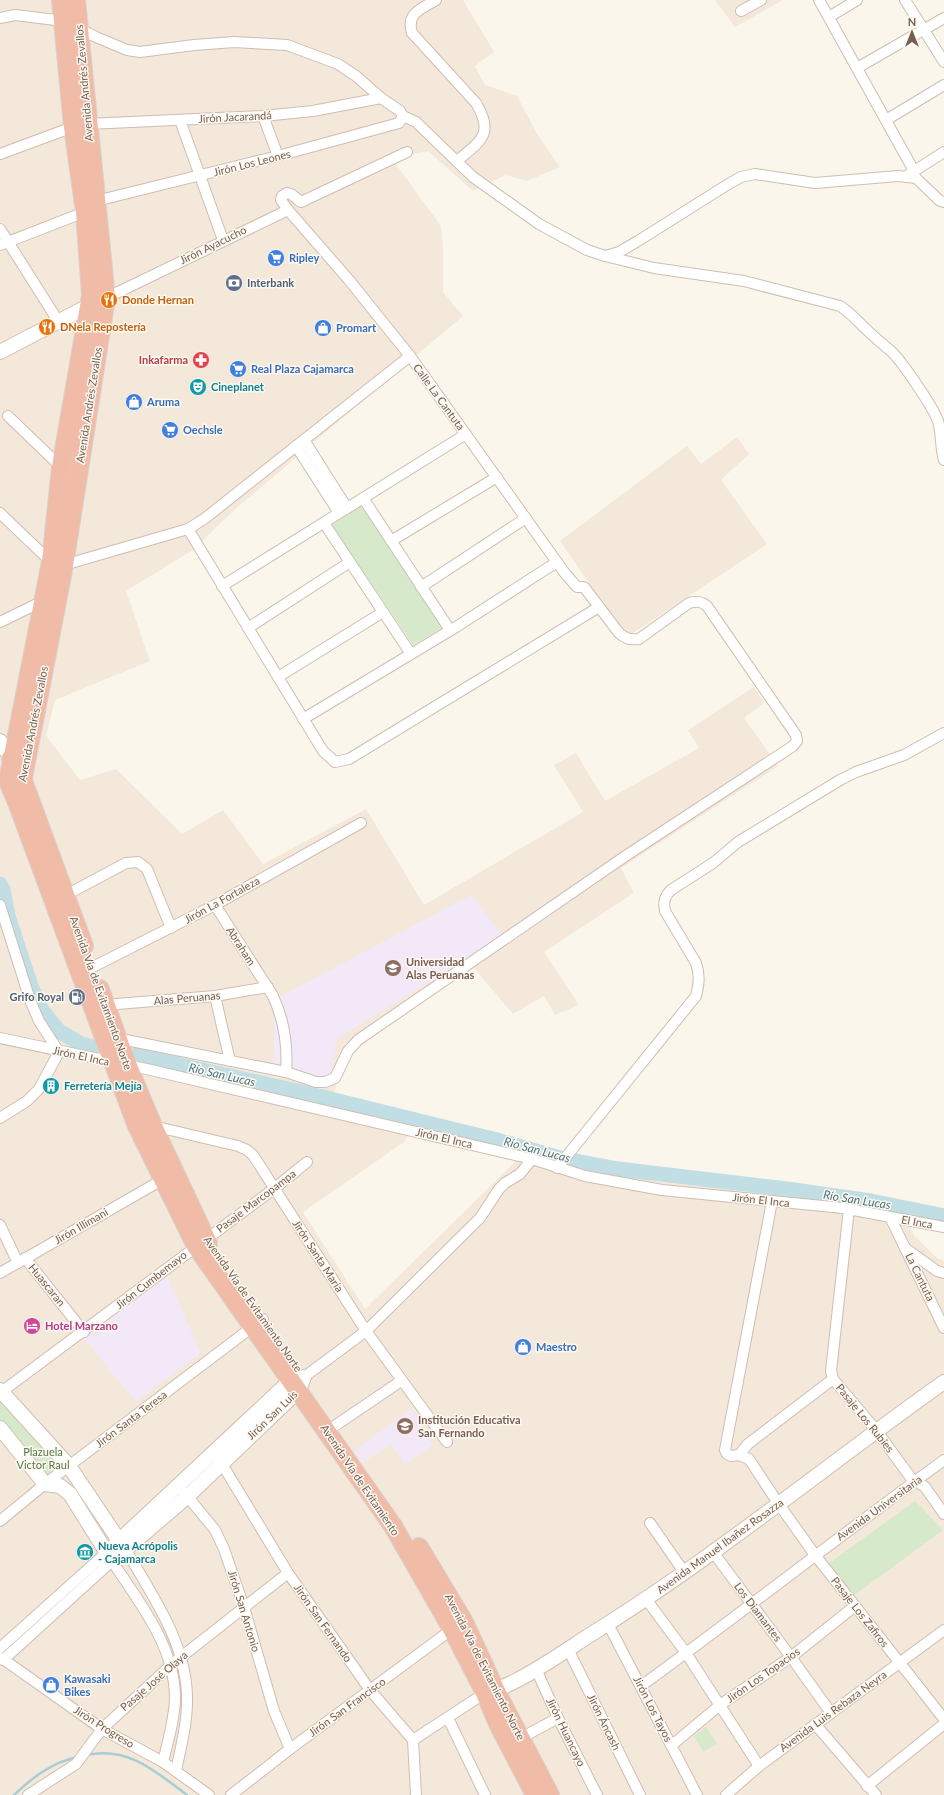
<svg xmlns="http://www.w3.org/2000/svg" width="944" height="1795" font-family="Lato,sans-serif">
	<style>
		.residential { fill: #f3e8da }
		.education { fill: #f3e8f8 }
		.green { fill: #d6e9ca }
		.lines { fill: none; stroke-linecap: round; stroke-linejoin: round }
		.stream { stroke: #a7cdd5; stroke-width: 2.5 }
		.river { stroke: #c0dee4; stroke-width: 15 }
		.street-casing { stroke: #cdbeb1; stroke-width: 12 }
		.secondary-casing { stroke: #d0bfaf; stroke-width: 16 }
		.highway-casing { stroke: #d8d2ce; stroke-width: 20 }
		.street { stroke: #fff; stroke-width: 10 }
		.secondary { stroke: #fff; stroke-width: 14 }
		.highway { stroke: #f1bca7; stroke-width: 18 }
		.labels { text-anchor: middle; stroke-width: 3; stroke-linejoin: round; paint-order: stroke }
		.street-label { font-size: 11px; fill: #755e4f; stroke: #fef9f2 }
		.shop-label { font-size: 11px; font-weight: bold; fill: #366cbe; stroke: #fef9f2; text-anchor: start }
		.service-label { font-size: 11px; font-weight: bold; fill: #4e5e75; stroke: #fef9f2; text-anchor: start }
		.food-label { font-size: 11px; font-weight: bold; fill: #c56008; stroke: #fef9f2; text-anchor: start }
		.health-label { font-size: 11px; font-weight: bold; fill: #be3a42; stroke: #fef9f2; text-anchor: end }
		.culture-label { font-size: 11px; font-weight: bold; fill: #0d838f; stroke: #fef9f2; text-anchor: start }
		.education-label { font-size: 11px; font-weight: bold; fill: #785e54; stroke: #fef9f2; text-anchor: start }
		.hotel-label { font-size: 11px; font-weight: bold; fill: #b23c85; stroke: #fef9f2; text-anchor: start }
		.park-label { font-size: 11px; fill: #557a48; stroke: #fef9f2 }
		.water-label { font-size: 12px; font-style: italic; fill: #477580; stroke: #fef9f2 }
	</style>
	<rect width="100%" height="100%" fill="#fbf6eb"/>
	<g class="residential">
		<path d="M0,0H463L494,52L475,66L485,85L517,96L537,134L560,167L527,181L506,175L473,191L428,151L392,159L441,226L443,250V292L463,316L233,511L193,550L126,591L150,661L55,700L46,736L80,780L116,769L182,834L223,810L263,864L366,809L424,905L583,812L554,765L576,753L605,801L699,748L688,730L754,687L764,703L744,718L778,766L621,868L634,893L544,952L579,1005L555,1015L544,996L513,1014L474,968L345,1044L332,1106L414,1125L404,1142L303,1212L365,1309L524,1153L660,1182L760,1191L906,1214L913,1234L937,1258L944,1261V1795H0Z"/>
		<path d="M715,0H783L735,27Z"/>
		<path d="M737,437L749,454L721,480L767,544L630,635L619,627L560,541L687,446L701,464Z"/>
	</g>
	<g class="education">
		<path d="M471,895L503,936L337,1039L329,1082L274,1072V1000Z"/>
		<path d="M166,1274L201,1353L136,1402L83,1337L88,1333H92L96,1336L110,1324V1316Z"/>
		<path d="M411,1409L433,1445L405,1464L391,1444L362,1463L354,1451Z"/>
	</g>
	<g class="green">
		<path d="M361,506L442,628L413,645L332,525Z"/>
		<path d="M0,1398L66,1464L41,1479L0,1424Z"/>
		<path d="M915,1501L943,1530L853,1596L828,1564Z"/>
		<path d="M706,1727L717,1744L703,1752L694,1736Z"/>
	</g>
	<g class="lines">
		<g class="stream">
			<path d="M86,1755C129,1746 156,1772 187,1795"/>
			<path d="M14,1795C32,1778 52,1762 78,1757"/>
		</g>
		<g class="river">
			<path d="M0,884L3,889L8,916L31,986L41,1009L59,1031L81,1044L103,1049"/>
			<path d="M136,1055L306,1093L497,1140L560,1158L618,1169L787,1189L871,1201L944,1216"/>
		</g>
		<g class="street-casing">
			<g id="street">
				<path d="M436,0C421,9 406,13 412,33L476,103C495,135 480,141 457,161"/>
				<path d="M819,0L914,171"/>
				<path d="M905,0L944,62"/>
				<path d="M741,11L761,0"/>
				<path d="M829,17L857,0"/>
				<path d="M0,18L15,15L64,21L96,37L127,50L140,52L194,45L234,42L287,45L338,64L356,76L381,98L400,111L403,116L416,122L473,177L539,224L587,250L605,256L654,268L744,281L840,306C851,313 858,322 867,330C875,338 884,345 892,352C903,363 933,407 938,421C942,434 940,447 944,460"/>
				<path d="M857,68L944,18"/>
				<path d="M263,116L278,156"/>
				<path d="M180,120L223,240"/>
				<path d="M886,120L944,85"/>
				<path d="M87,124L263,116L313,111L381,98"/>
				<path d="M0,154L73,127"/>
				<path d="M908,175L944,152"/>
				<path d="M96,201L278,156L399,123L403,116"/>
				<path d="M0,229L58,321"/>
				<path d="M0,245L85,212"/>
				<path d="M605,256L619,252L638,241L730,183L741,177L755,174L815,183L898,176L916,178L940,201L944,202"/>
				<path d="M106,298L288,210L281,200L282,196L287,193L291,194L301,202L407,152"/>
				<path d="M8,416L61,467"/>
				<path d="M304,440L347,508"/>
				<path d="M296,446L339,513"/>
				<path d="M363,498L450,630"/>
				<path d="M0,513L51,562L64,565L188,529L204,519L410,356"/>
				<path d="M324,523L411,654"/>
				<path d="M188,529L323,751L335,762L349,759L599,607"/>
				<path d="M391,541L497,477"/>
				<path d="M222,586L466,434"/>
				<path d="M421,587L526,518"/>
				<path d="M0,622L43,601"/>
				<path d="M248,628L350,562"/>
				<path d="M278,677L383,612"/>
				<path d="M303,719L456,627L557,562"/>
				<path d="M66,895L126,863L138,862L147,869L171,928"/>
				<path d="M0,905L30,1000L39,1021L59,1052"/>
				<path d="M215,905L273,996C284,1020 288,1045 286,1072"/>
				<path d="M81,973L215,905L361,823"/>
				<path d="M215,996L230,1061"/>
				<path d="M105,1005L215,996L268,987"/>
				<path d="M0,1038L151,1070L532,1159L585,1176L662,1190L843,1208L944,1227"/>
				<path d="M116,1038L286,1072L316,1082H325L335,1078L348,1051L358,1040L627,855L793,746L797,741L796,735L707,606C701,601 696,601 689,603L639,639C630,640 626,639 619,633L584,587H577L564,572L410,356L349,280L288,210"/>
				<path d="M0,1118L27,1101L39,1089L59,1052"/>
				<path d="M153,1126L238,1146L247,1150L253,1155L366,1331L447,1442"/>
				<path d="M557,1168L696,996C699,984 700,975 696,963L665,911C663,901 665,896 671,890L713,863L738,842L840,780L856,772L904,755L944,733"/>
				<path d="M772,1201L725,1450L727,1454L731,1456L739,1455L749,1459L778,1503L815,1555L944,1719"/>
				<path d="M849,1209L831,1371L833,1379L876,1430L911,1478L925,1487L944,1514"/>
				<path d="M890,1217L905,1248L937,1271L944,1273"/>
				<path d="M0,1225L18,1263"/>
				<path d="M905,1248L944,1328"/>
				<path d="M25,1258L84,1332"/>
				<path d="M0,1273L162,1180"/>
				<path d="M304,1377L366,1331L480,1218L499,1189L505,1183L520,1174L532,1159"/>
				<path d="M0,1393L275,1188L307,1162"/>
				<path d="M336,1425L401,1381"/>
				<path d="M739,1455L748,1444L833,1379"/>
				<path d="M219,1459L288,1573L370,1690L413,1740L416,1795"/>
				<path d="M183,1491L215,1530L224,1549L244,1607L274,1711L290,1749"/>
				<path d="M0,1521L45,1484L263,1319"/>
				<path d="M650,1523L684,1572"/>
				<path d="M126,1550C152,1595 185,1641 187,1695C188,1721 181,1746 176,1771"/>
				<path d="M713,1552L791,1657L831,1713"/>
				<path d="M646,1599L686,1653L759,1766"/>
				<path d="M608,1624L697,1795"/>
				<path d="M0,1648L106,1553"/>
				<path d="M568,1649L640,1795"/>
				<path d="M0,1657L102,1729L163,1762L209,1795"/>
				<path d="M3,1660L112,1561C139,1602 174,1645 175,1696C175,1718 168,1741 163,1762"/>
				<path d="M536,1669L558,1718L597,1795"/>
				<path d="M641,1686C743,1612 842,1534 944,1460"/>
				<path d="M448,1718L485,1795"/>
				<path d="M815,1724L876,1795"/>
				<path d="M521,1738L558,1718"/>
				<path d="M413,1740L485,1693"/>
				<path d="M672,1745L720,1705L791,1657L855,1606"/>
				<path d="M867,1786L944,1724"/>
				<path d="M28,1795L76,1764L102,1729L171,1665L288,1573"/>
				<path d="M231,1795L290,1749L455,1627"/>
				<path d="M726,1795L759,1766L944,1630"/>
			</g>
		</g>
		<g class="secondary-casing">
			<g id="secondary">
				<path d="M0,352L96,302"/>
				<path d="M0,741L11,758"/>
				<path d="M0,1390L69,1466L124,1548"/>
				<path d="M0,1428L45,1484L60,1486L70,1494L112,1561L188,1496L299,1390L304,1377"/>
				<path d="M106,1553L291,1380L299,1378"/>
				<path d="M486,1693C519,1684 563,1652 593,1633C715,1557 827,1465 944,1382"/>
			</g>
		</g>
		<g class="highway-casing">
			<g id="highway">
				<path d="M61,0L73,127L85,212L91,295L61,467L51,562L8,781L18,805L136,1124L196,1246L393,1526L452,1629L485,1693L498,1724L535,1795"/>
				<path d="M11,758L22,778L84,946"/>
				<path d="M22,783L64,565L106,298L76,0"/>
				<path d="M100,989L125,1059L153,1126L208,1243"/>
				<path d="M419,1547L464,1622L496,1691L550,1795"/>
			</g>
		</g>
		<use href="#street" class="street"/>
		<use href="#secondary" class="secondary"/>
		<use href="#highway" class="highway"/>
	</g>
	<defs>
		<g id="supermarket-disc" transform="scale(0.9)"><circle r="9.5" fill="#3f7fe0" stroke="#fef9f2"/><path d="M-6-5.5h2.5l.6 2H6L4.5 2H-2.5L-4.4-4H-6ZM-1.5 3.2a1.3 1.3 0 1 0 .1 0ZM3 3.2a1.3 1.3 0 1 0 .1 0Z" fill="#fff"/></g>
		<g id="bank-disc" transform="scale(0.9)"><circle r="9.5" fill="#5c6f8a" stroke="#fef9f2"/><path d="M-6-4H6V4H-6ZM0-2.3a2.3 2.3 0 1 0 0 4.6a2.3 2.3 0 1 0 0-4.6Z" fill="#fff"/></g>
		<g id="restaurant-disc" transform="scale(0.9)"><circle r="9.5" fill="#e8710a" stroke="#fef9f2"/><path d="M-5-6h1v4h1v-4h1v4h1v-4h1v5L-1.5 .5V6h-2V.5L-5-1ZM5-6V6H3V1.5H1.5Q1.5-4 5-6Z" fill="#fff"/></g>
		<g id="shop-disc" transform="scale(0.9)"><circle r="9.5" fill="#3f7fe0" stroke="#fef9f2"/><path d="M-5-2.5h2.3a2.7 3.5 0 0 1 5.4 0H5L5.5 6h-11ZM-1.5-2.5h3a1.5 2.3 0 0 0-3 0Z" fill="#fff"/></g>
		<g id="pharmacy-disc" transform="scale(0.9)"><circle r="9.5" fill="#e0444e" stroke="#fef9f2"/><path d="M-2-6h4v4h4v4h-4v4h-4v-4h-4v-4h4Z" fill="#fff"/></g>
		<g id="theatre-disc" transform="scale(0.9)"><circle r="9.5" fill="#0f9aa8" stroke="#fef9f2"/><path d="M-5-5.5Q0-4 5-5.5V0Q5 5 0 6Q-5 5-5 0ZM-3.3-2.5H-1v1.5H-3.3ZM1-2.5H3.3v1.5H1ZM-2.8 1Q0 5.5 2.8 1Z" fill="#fff"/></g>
		<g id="university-disc" transform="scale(0.9)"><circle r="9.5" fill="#8d6e63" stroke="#fef9f2"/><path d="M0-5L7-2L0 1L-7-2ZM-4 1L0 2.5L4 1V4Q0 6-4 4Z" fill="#fff"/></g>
		<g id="fuel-disc" transform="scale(0.9)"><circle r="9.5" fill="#5c6f8a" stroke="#fef9f2"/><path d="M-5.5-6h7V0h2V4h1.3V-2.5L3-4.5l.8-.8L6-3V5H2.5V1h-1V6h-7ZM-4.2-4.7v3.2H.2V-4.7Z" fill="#fff"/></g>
		<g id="building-disc" transform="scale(0.9)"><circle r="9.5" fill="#0f9aa8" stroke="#fef9f2"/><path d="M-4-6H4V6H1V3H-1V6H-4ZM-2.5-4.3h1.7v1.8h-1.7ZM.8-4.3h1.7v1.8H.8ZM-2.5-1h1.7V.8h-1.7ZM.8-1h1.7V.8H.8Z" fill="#fff"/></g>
		<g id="hotel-disc" transform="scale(0.9)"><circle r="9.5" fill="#d1479c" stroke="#fef9f2"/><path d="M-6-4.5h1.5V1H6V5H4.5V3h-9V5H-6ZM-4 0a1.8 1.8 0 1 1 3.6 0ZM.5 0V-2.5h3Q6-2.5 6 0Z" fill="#fff"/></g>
		<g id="school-disc" transform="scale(0.9)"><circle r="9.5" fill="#8d6e63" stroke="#fef9f2"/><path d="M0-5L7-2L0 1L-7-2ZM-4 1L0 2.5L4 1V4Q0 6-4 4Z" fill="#fff"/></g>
		<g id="museum-disc" transform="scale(0.9)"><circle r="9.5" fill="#0f9aa8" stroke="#fef9f2"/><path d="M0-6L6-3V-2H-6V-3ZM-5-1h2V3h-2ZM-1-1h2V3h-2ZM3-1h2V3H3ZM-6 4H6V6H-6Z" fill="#fff"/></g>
	</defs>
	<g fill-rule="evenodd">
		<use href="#supermarket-disc" x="276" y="258"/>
		<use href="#bank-disc" x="234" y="283"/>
		<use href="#restaurant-disc" x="109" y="300"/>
		<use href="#restaurant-disc" x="47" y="327"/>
		<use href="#shop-disc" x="323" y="328"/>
		<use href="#pharmacy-disc" x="201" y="360"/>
		<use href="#supermarket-disc" x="238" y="369"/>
		<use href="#theatre-disc" x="198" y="387"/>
		<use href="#shop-disc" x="134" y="402"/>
		<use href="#supermarket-disc" x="170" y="430"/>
		<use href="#university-disc" x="393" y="968"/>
		<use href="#fuel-disc" x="77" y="997"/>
		<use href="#building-disc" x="51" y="1086"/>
		<use href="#hotel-disc" x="32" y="1326"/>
		<use href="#shop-disc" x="523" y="1347"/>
		<use href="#school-disc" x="405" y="1426"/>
		<use href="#museum-disc" x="85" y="1552"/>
		<use href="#shop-disc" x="51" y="1685"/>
	</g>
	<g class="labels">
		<g class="street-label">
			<text transform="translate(84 83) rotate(-95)" y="4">Avenida Andrés Zevallos</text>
			<text transform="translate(235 117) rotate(-3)" y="4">Jirón Jacarandá</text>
			<text transform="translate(252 163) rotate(-14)" y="4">Jirón Los Leones</text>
			<text transform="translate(213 245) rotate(-26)" y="4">Jirón Ayacucho</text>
			<text transform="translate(439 397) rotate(54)" y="4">Calle La Cantuta</text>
			<text transform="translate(89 405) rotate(-81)" y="4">Avenida Andrés Zevallos</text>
			<text transform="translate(33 724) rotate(-79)" y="4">Avenida Andrés Zevallos</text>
			<text transform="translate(222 900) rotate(-29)" y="4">Jirón La Fortaleza</text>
			<text transform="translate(241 946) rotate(57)" y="4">Abraham</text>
			<text transform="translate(101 993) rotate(70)" y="4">Avenida Vía de Evitamiento Norte</text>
			<text transform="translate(187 998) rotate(-5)" y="4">Alas Peruanas</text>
			<text transform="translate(81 1056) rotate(12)" y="4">Jirón El Inca</text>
			<text transform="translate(444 1138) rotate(13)" y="4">Jirón El Inca</text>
			<text transform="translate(761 1200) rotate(6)" y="4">Jirón El Inca</text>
			<text transform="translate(256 1201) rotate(-37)" y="4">Pasaje Marcopampa</text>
			<text transform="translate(917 1222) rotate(10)" y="4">El Inca</text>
			<text transform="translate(81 1226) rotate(-30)" y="4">Jirón Illimani</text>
			<text transform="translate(318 1256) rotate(57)" y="4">Jirón Santa María</text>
			<text transform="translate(920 1277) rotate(64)" y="4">La Cantuta</text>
			<text transform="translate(151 1280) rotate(-38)" y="4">Jirón Cumbemayo</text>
			<text transform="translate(47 1285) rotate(51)" y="4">Huascaran</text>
			<text transform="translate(253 1304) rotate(55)" y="4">Avenida Vía de Evitamiento Norte</text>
			<text transform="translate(272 1415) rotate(-44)" y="4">Jirón San Luis</text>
			<text transform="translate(865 1418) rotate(51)" y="4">Pasaje Los Rubíes</text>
			<text transform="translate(131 1419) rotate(-37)" y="4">Jirón Santa Teresa</text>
			<text transform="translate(360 1480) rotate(56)" y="4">Avenida Vía de Evitamiento</text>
			<text transform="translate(879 1508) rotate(-36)" y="4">Avenida Universitaria</text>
			<text transform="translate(720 1546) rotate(-36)" y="4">Avenida Manuel Ibañez Rosazza</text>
			<text transform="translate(244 1611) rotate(73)" y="4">Jirón San Antonio</text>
			<text transform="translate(758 1612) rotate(53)" y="4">Los Diamantes</text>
			<text transform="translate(860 1612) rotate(52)" y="4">Pasaje Los Zafiros</text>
			<text transform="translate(323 1623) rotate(55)" y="4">Jirón San Fernando</text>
			<text transform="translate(485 1667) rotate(63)" y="4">Avenida Vía de Evitamiento Norte</text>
			<text transform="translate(763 1675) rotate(-35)" y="4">Jirón Los Topacios</text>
			<text transform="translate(154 1681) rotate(-41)" y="4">Pasaje José Olaya</text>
			<text transform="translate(347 1707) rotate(-36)" y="4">Jirón San Francisco</text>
			<text transform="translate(653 1709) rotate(63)" y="4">Jirón Los Tayos</text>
			<text transform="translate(833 1711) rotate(-36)" y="4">Avenida Luis Rebaza Neyra</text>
			<text transform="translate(604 1722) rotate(64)" y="4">Jirón Áncash</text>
			<text transform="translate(104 1727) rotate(32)" y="4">Jirón Progreso</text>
			<text transform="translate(566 1732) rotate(64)" y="4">Jirón Huancayo</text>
		</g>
		<g class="shop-label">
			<text x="289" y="262">Ripley</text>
			<text x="336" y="332">Promart</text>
			<text x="251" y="373">Real Plaza Cajamarca</text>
			<text x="147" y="406">Aruma</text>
			<text x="183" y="434">Oechsle</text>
			<text x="536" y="1351">Maestro</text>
			<text x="64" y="1683">Kawasaki<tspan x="64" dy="13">Bikes</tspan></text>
		</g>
		<g class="service-label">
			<text x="247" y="287">Interbank</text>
			<text x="64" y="1001" text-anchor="end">Grifo Royal</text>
		</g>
		<g class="food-label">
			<text x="122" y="304">Donde Hernan</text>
			<text x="60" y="331">DNela Repostería</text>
		</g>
		<g class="health-label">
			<text x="188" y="364">Inkafarma</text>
		</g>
		<g class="culture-label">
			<text x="211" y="391">Cineplanet</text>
			<text x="64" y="1090">Ferretería Mejía</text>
			<text x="98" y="1550">Nueva Acrópolis<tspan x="98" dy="13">- Cajamarca</tspan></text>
		</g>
		<g class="education-label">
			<text x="406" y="966">Universidad<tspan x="406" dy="13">Alas Peruanas</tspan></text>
			<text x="418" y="1424">Institución Educativa<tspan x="418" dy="13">San Fernando</tspan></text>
		</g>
		<g class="hotel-label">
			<text x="45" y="1330">Hotel Marzano</text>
		</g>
		<g class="park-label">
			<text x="43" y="1456">Plazuela<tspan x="43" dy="13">Victor Raul</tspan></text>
		</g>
		<g class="water-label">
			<text transform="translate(222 1075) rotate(13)" y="4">Río San Lucas</text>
			<text transform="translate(537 1150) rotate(15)" y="4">Río San Lucas</text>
			<text transform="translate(857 1200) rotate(9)" y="4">Río San Lucas</text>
		</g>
	</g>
	<g transform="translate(912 32)" stroke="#fef9f2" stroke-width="3" paint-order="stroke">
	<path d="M0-3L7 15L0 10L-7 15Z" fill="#755e4f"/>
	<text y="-6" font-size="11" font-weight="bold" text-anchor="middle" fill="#755e4f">N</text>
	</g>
</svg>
